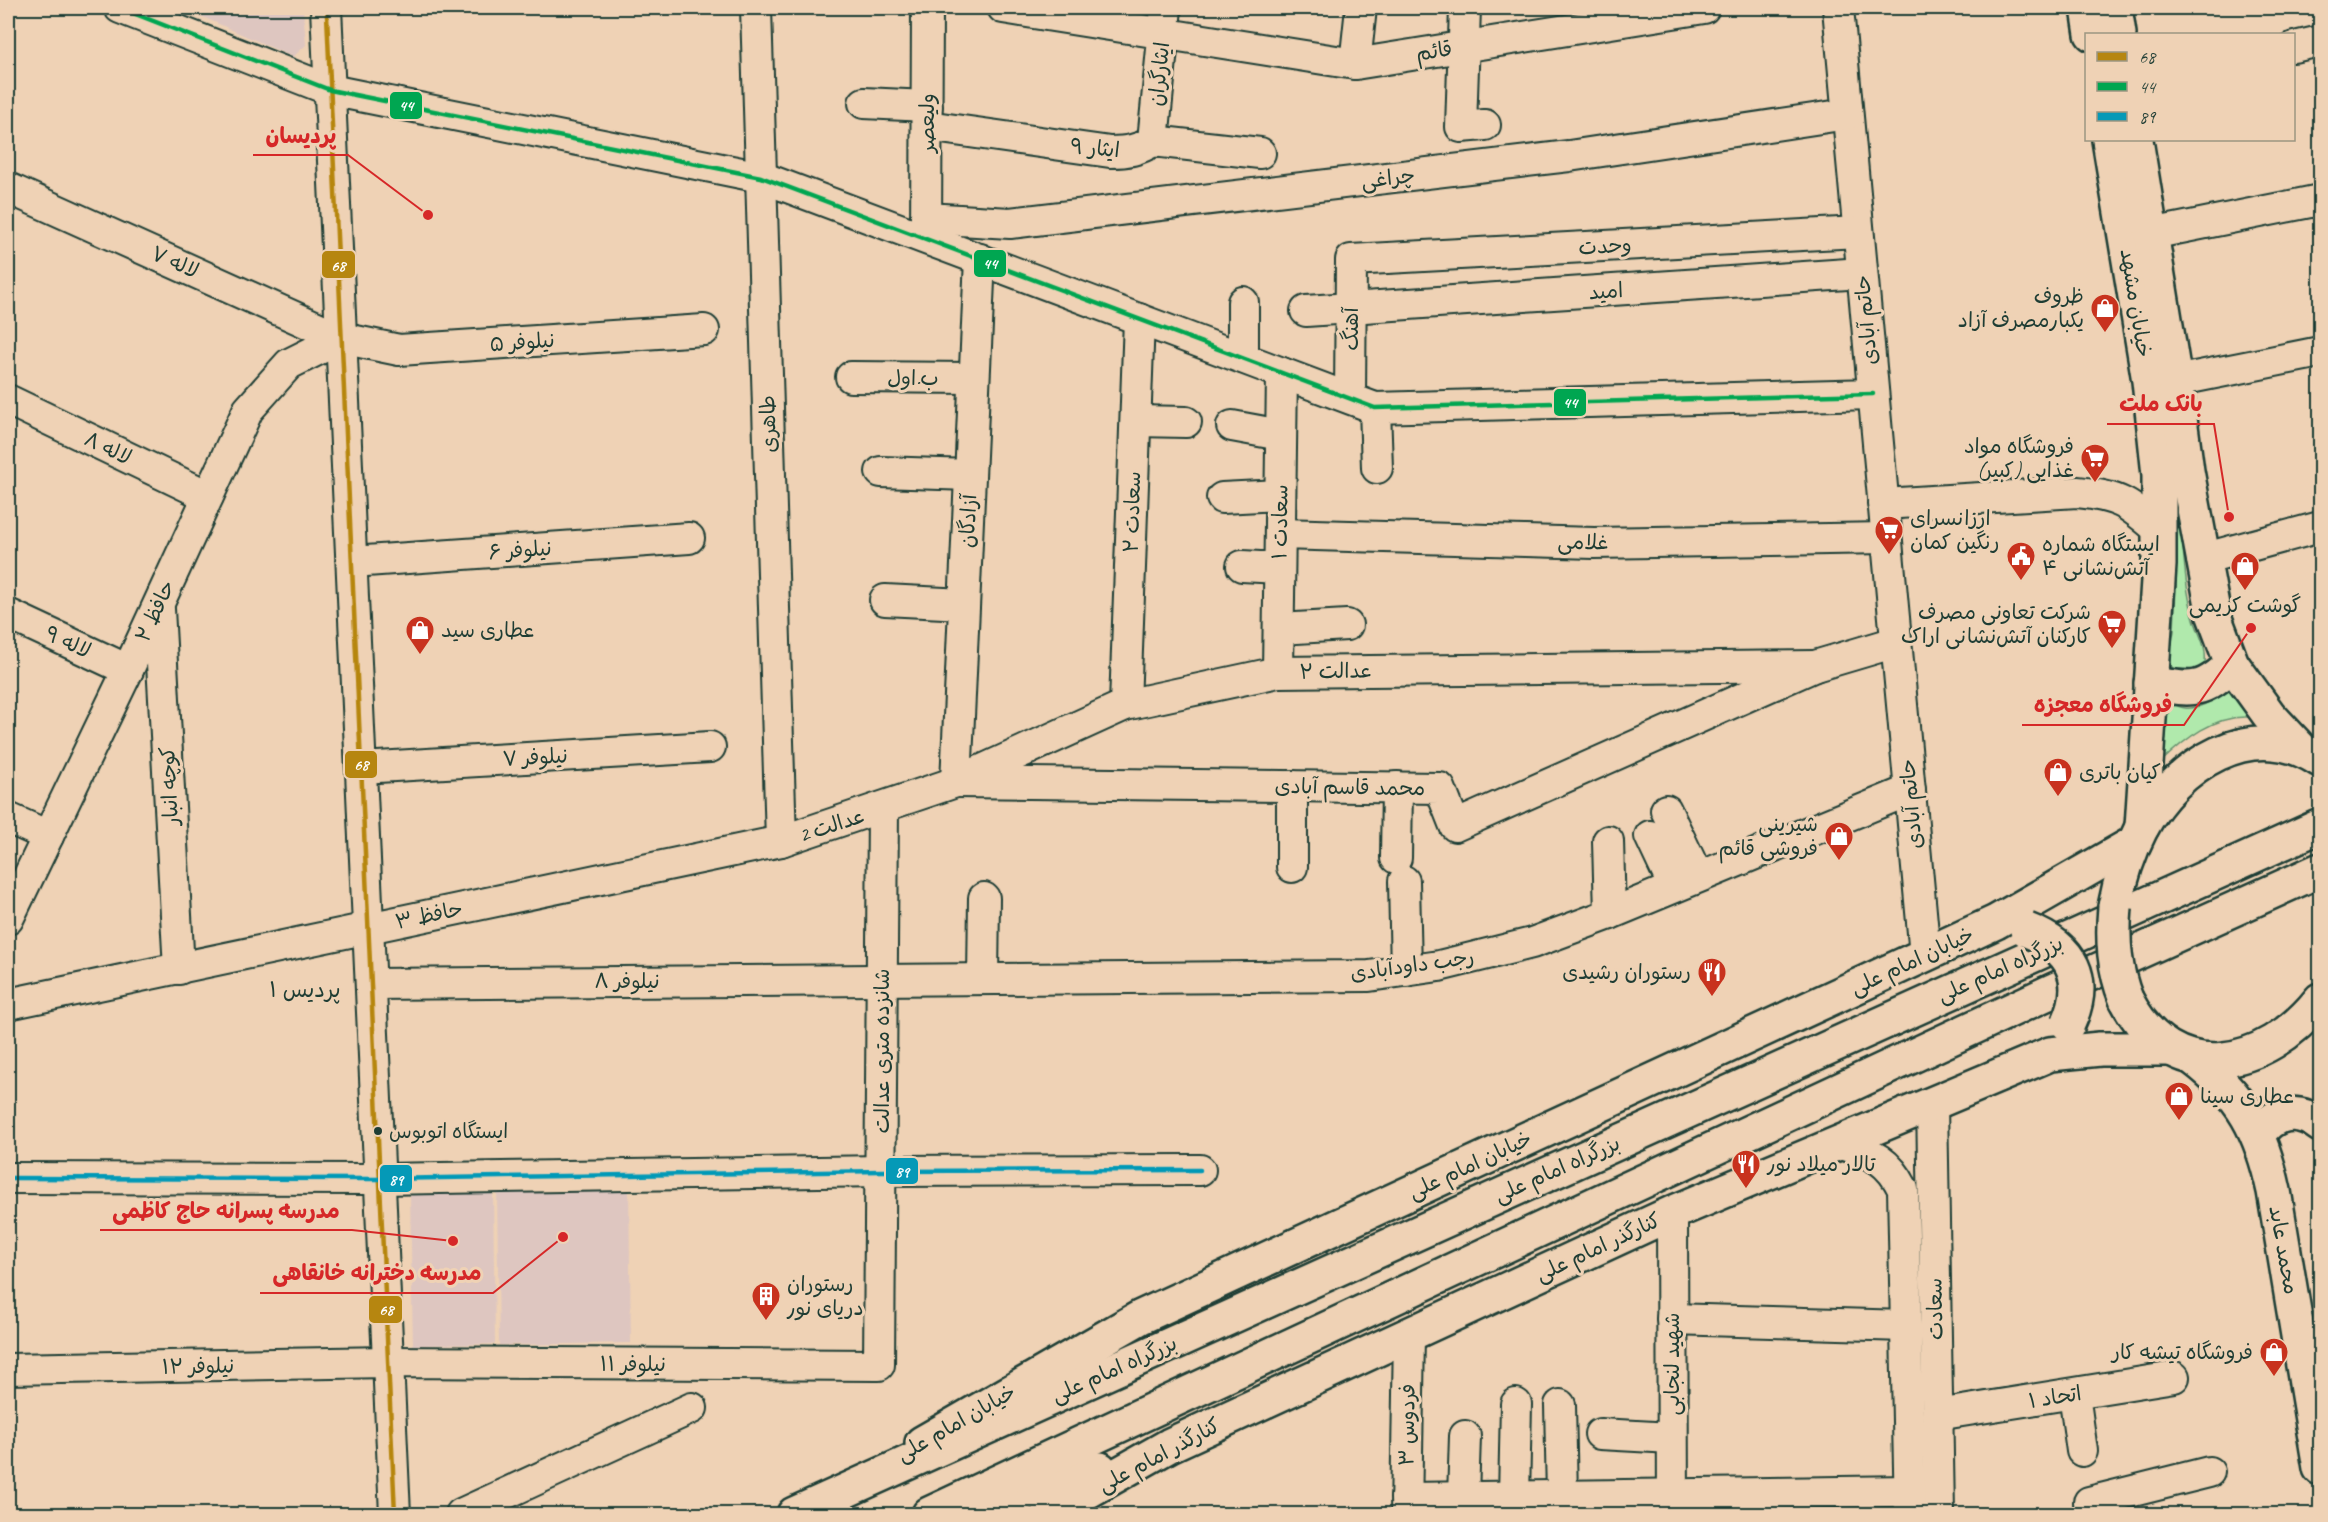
<svg xmlns="http://www.w3.org/2000/svg" width="2328" height="1522" font-family="Caveat,'Playpen Sans Arabic',sans-serif">
	<style>
		.built { fill: #dec6c0 }
		.green { fill: #b0e9ac; stroke: #689370; stroke-width: 1.5 }
		.lines { fill: none; stroke-linecap: round; stroke-linejoin: round }
		.minor-casing { stroke: #1f3d34; stroke-width: 34 }
		.major-casing { stroke: #1f3d34; stroke-width: 38 }
		.highway-casing { stroke: #1f3d34; stroke-width: 38 }
		.minor { stroke: #efd2b5; stroke-width: 30 }
		.major { stroke: #efd2b5; stroke-width: 33 }
		.highway { stroke: #efd2b5; stroke-width: 33 }
		.major-bridge-casing { stroke: #1f3d34; stroke-width: 38; stroke-linecap: butt }
		.major-bridge { stroke: #efd2b5; stroke-width: 33 }
		.bus-1-casing { stroke: #efd2b5; stroke-width: 9 }
		.bus-2-casing { stroke: #efd2b5; stroke-width: 9 }
		.bus-3-casing { stroke: #efd2b5; stroke-width: 9 }
		.bus-1 { stroke: #b68610; stroke-width: 4.5 }
		.bus-2 { stroke: #00a651; stroke-width: 4.5 }
		.bus-3 { stroke: #0599b7; stroke-width: 4.5 }
		.bus-dot { fill: #1f3d34; stroke: #efd2b5; stroke-width: 2 }
		.labels { text-anchor: middle; stroke-width: 6; stroke-linejoin: round; paint-order: stroke }
		.bus-label { font-size: 20px; fill: #1f3d34; stroke: #efd2b5; text-anchor: start }
		.street-label { font-size: 21px; fill: #1f3d34; stroke: #efd2b5 }
		.poi-label { font-size: 21px; fill: #1f3d34; stroke: #efd2b5; text-anchor: start }
		.neighbourhood-label { font-size: 22px; fill: #1f3d34; stroke: #efd2b5 }
		.leader { fill: none; stroke: #d62828; stroke-width: 2 }
		.callout-dot { fill: #d62828; stroke: #efd2b5; stroke-width: 2 }
		.callout-label { font-size: 22px; text-anchor: middle; font-weight: bold; fill: #d62828; stroke: #efd2b5; stroke-width: 6; stroke-linejoin: round; paint-order: stroke }
		.line-badge { stroke: #efd2b5; stroke-width: 2 }
		.badge-label { font-size: 16px; text-anchor: middle; font-weight: bold; fill: #fff }
	</style>
	<rect width="100%" height="100%" fill="#efd2b5"/>
	<filter id="ink" filterUnits="userSpaceOnUse"><feTurbulence type="fractalNoise" baseFrequency=".0167" numOctaves="2"/><feDisplacementMap in="SourceGraphic" scale="12" xChannelSelector="R" yChannelSelector="G"/><feConvolveMatrix kernelMatrix="1 2 1 2 8 2 1 2 1" color-interpolation-filters="sRGB"/></filter>
	<g filter="url(#ink)">
		<g class="built">
			<path d="M183,8H303L306,45L293,57Z"/>
			<path d="M629,1187L631,1343L499,1345L497,1189Z"/>
			<path d="M493,1188L495,1344L413,1345L410,1196L423,1189Z"/>
		</g>
		<g class="green">
			<path d="M2175,486C2185,528 2181,573 2193,615C2198,636 2209,645 2204,669L2194,676L2174,672L2171,665L2170,652L2174,631L2176,586Z"/>
			<path d="M2233,686L2249,717C2214,715 2185,739 2161,762L2166,700C2172,703 2179,708 2185,708C2202,710 2220,696 2233,686Z"/>
		</g>
		<g class="lines">
			<g class="minor-casing">
				<g id="minor">
					<path d="M120,8L330,90L761,177L1375,408L1873,394"/>
					<path d="M326,8L395,1514"/>
					<path d="M756,8L781,841"/>
					<path d="M1003,8L1355,64L1704,8"/>
					<path d="M1465,8L1461,127L1485,125"/>
					<path d="M1838,8L1925,955"/>
					<path d="M2294,47L2320,41"/>
					<path d="M1355,64L1361,8"/>
					<path d="M864,103L927,106"/>
					<path d="M927,126L1110,152C1127,152 1139,150 1153,141L1260,153"/>
					<path d="M1153,141L1166,8"/>
					<path d="M8,188L341,338L399,350L704,330"/>
					<path d="M926,218L1010,223L1569,156L1847,114"/>
					<path d="M2151,234L2320,200"/>
					<path d="M926,238L927,8"/>
					<path d="M980,259L956,782L1440,788L1455,826L1815,666L1896,642"/>
					<path d="M1243,302V358"/>
					<path d="M1306,311L1862,273"/>
					<path d="M851,377L974,378"/>
					<path d="M2175,381L2320,352"/>
					<path d="M1350,398L1351,260L1858,232"/>
					<path d="M8,400L208,496"/>
					<path d="M1375,408L1377,468"/>
					<path d="M1136,421L1186,422"/>
					<path d="M1232,426L1281,435"/>
					<path d="M881,472L970,475"/>
					<path d="M1222,498L1280,495"/>
					<path d="M1883,504L2077,492C2119,496 2128,503 2160,531"/>
					<path d="M1280,534L1594,543L1886,538"/>
					<path d="M2202,559L2320,527"/>
					<path d="M352,562L689,538"/>
					<path d="M1242,566L1279,568"/>
					<path d="M885,600L964,604"/>
					<path d="M159,609L179,969"/>
					<path d="M8,614L128,670"/>
					<path d="M1279,629L1347,625"/>
					<path d="M1278,672L1282,373"/>
					<path d="M1125,705L1139,319"/>
					<path d="M361,768L710,747"/>
					<path d="M1292,786V867"/>
					<path d="M1666,810L1698,877"/>
					<path d="M8,818L48,836"/>
					<path d="M1650,836L1674,887"/>
					<path d="M1608,841L1610,914"/>
					<path d="M1396,858L1397,787"/>
					<path d="M1404,881L1406,971"/>
					<path d="M8,919L128,670L248,410L289,364L341,338"/>
					<path d="M983,979L984,898"/>
					<path d="M371,984L1369,976L1439,966L1532,943L1610,914L1910,790"/>
					<path d="M8,1004L781,841L956,782L1125,705L1278,672L1815,666"/>
					<path d="M1932,1103L1939,1514"/>
					<path d="M1838,1143C1870,1154 1887,1157 1903,1189L1910,1514"/>
					<path d="M8,1178L380,1179L882,1171L1200,1170"/>
					<path d="M1672,1213L1673,1513"/>
					<path d="M1672,1319L1906,1326"/>
					<path d="M8,1369L388,1362L879,1365L883,808"/>
					<path d="M2074,1394L2082,1451"/>
					<path d="M1560,1405L1562,1496"/>
					<path d="M1937,1415L2174,1377"/>
					<path d="M1600,1434L1672,1438"/>
					<path d="M1463,1497L1465,1436"/>
					<path d="M1514,1497L1516,1404"/>
					<path d="M1406,1498L1910,1491"/>
					<path d="M461,1514L692,1408"/>
					<path d="M1406,1514L1409,1335"/>
					<path d="M2090,1514L2089,1502L2209,1472"/>
				</g>
			</g>
			<g class="major-casing">
				<g id="major">
					<path d="M2088,8L2092,34"/>
					<path d="M2115,8L2119,34"/>
					<path d="M2109,140L2149,381L2159,475V565L2142,827"/>
					<path d="M2136,140L2175,381L2187,471L2214,616L2232,664L2269,715L2299,747"/>
					<path d="M2151,683C2191,690 2201,694 2232,664"/>
					<path d="M2115,907C2120,880 2128,854 2141,829C2176,765 2251,715 2320,760"/>
					<path d="M2126,999C2173,1090 2265,1069 2320,1000"/>
					<path d="M2193,1058C2243,1096 2261,1131 2274,1191L2320,1468"/>
					<path d="M2258,1135C2273,1111 2299,1108 2320,1125"/>
					<path d="M922,1443L1141,1317L1996,922L2134,843"/>
					<path d="M963,1514L1100,1469"/>
					<path d="M1048,1514L1170,1445L1672,1213L2050,1054L2100,1049H2170"/>
				</g>
			</g>
			<g class="highway-casing">
				<g id="highway">
					<path d="M794,1514L2320,826"/>
					<path d="M929,1514L2052,991L2320,870"/>
				</g>
			</g>
			<use href="#minor" class="minor"/>
			<use href="#major" class="major"/>
			<use href="#highway" class="highway"/>
			<g class="major-bridge-casing">
				<g id="major-bridge">
					<path d="M2115,907C2112,940 2114,969 2126,999"/>
					<path d="M2027,930C2072,947 2089,979 2068,1024"/>
				</g>
			</g>
			<use href="#major-bridge" class="major-bridge"/>
			<g class="bus-1-casing">
				<path id="bus-1" d="M327,15L395,1514"/>
			</g>
			<g class="bus-2-casing">
				<path id="bus-2" d="M120,8L330,90L761,177L1375,408L1873,394"/>
			</g>
			<g class="bus-3-casing">
				<path id="bus-3" d="M8,1178L380,1179L882,1171L1200,1170"/>
			</g>
			<use href="#bus-1" class="bus-1"/>
			<use href="#bus-2" class="bus-2"/>
			<use href="#bus-3" class="bus-3"/>
		</g>
	</g>
	<defs>
		<g id="shop-pin" transform="scale(1.5)"><path d="M0 17L-7.5 6A9.5 9.5 0 1 1 7.5 6Z" fill="#c8321e" stroke="#efd2b5"/><path d="M-5-2.5h2.3a2.7 3.5 0 0 1 5.4 0H5L5.5 6h-11ZM-1.5-2.5h3a1.5 2.3 0 0 0-3 0Z" fill="#fff"/></g>
		<g id="supermarket-pin" transform="scale(1.5)"><path d="M0 17L-7.5 6A9.5 9.5 0 1 1 7.5 6Z" fill="#c8321e" stroke="#efd2b5"/><path d="M-6-5.5h2.5l.6 2H6L4.5 2H-2.5L-4.4-4H-6ZM-1.5 3.2a1.3 1.3 0 1 0 .1 0ZM3 3.2a1.3 1.3 0 1 0 .1 0Z" fill="#fff"/></g>
		<g id="civic-pin" transform="scale(1.5)"><path d="M0 17L-7.5 6A9.5 9.5 0 1 1 7.5 6Z" fill="#c8321e" stroke="#efd2b5"/><path d="M-.6-6.5H3V-4.5H.6V-3L4-1V1h2V6H-6V1h2V-1L-.6-3ZM-1.2 2.5V6h2.4V2.5Z" fill="#fff"/></g>
		<g id="restaurant-pin" transform="scale(1.5)"><path d="M0 17L-7.5 6A9.5 9.5 0 1 1 7.5 6Z" fill="#c8321e" stroke="#efd2b5"/><path d="M-5-6h1v4h1v-4h1v4h1v-4h1v5L-1.5 .5V6h-2V.5L-5-1ZM5-6V6H3V1.5H1.5Q1.5-4 5-6Z" fill="#fff"/></g>
		<g id="building-pin" transform="scale(1.5)"><path d="M0 17L-7.5 6A9.5 9.5 0 1 1 7.5 6Z" fill="#c8321e" stroke="#efd2b5"/><path d="M-4-6H4V6H1V3H-1V6H-4ZM-2.5-4.3h1.7v1.8h-1.7ZM.8-4.3h1.7v1.8H.8ZM-2.5-1h1.7V.8h-1.7ZM.8-1h1.7V.8H.8Z" fill="#fff"/></g>
	</defs>
	<g fill-rule="evenodd">
		<use href="#shop-pin" x="2105" y="308"/>
		<use href="#supermarket-pin" x="2095" y="458"/>
		<use href="#supermarket-pin" x="1889" y="530"/>
		<use href="#civic-pin" x="2021" y="556"/>
		<use href="#shop-pin" x="2245" y="566"/>
		<use href="#supermarket-pin" x="2112" y="624"/>
		<use href="#shop-pin" x="420" y="630"/>
		<use href="#shop-pin" x="2058" y="772"/>
		<use href="#shop-pin" x="1839" y="836"/>
		<use href="#restaurant-pin" x="1712" y="972"/>
		<use href="#shop-pin" x="2179" y="1096"/>
		<use href="#restaurant-pin" x="1746" y="1164"/>
		<use href="#building-pin" x="766" y="1296"/>
		<use href="#shop-pin" x="2274" y="1352"/>
	</g>
	<circle class="bus-dot" cx="378" cy="1131" r="5"/>
	<g class="labels">
		<g class="bus-label">
			<text x="389" y="1138">ایستگاه اتوبوس</text>
		</g>
		<g class="street-label">
			<text transform="translate(1434 51) rotate(-9)" y="7">قائم</text>
			<text transform="translate(1159 74) rotate(-84)" y="7">ایثارگران</text>
			<text transform="translate(927 123) rotate(-90)" y="7">ولیعصر</text>
			<text transform="translate(1095 148) rotate(5)" y="7">ایثار ۹</text>
			<text transform="translate(1388 178) rotate(-7)" y="7">چراغی</text>
			<text transform="translate(1605 246) rotate(-3)" y="7">وحدت</text>
			<text transform="translate(175 262) rotate(24)" y="7">لاله ۷</text>
			<text transform="translate(1606 291) rotate(-4)" y="7">امید</text>
			<text transform="translate(2136 303) rotate(81)" y="7">خیابان مشهد</text>
			<text transform="translate(1866 320) rotate(-95)" y="7">حاتم آبادی</text>
			<text transform="translate(1351 329) rotate(-90)" y="7">آهنگ</text>
			<text transform="translate(522 342) rotate(-4)" y="7">نیلوفر ۵</text>
			<text x="913" y="385">ب.اول</text>
			<text transform="translate(768 424) rotate(-92)" y="7">طاهری</text>
			<text transform="translate(108 448) rotate(26)" y="7">لاله ۸</text>
			<text transform="translate(1132 512) rotate(-88)" y="7">سعادت ۲</text>
			<text transform="translate(968 521) rotate(-87)" y="7">آزادگان</text>
			<text transform="translate(1280 522) rotate(-89)" y="7">سعادت ۱</text>
			<text transform="translate(1583 542) rotate(1)" y="7">غلامی</text>
			<text transform="translate(520 550) rotate(-4)" y="7">نیلوفر ۶</text>
			<text transform="translate(155 611) rotate(-65)" y="7">حافظ ۲</text>
			<text transform="translate(68 642) rotate(25)" y="7">لاله ۹</text>
			<text transform="translate(1336 671) rotate(-1)" y="7">عدالت ۲</text>
			<text transform="translate(535 757) rotate(-3)" y="7">نیلوفر ۷</text>
			<text transform="translate(169 786) rotate(-93)" y="7">کوچه انبار</text>
			<text transform="translate(1350 787) rotate(1)" y="7">محمد قاسم آبادی</text>
			<text transform="translate(1911 804) rotate(-95)" y="7">حاتم آبادی</text>
			<text transform="translate(832 825) rotate(-18)" y="7">عدالت 2</text>
			<text transform="translate(429 915) rotate(-12)" y="7">حافظ ۳</text>
			<text transform="translate(1912 961) rotate(-25)" y="7">خیابان امام علی</text>
			<text transform="translate(1412 965) rotate(-8)" y="7">رجب داودآبادی</text>
			<text transform="translate(2000 969) rotate(-24)" y="7">بزرگراه امام علی</text>
			<text x="627" y="988">نیلوفر ۸</text>
			<text transform="translate(882 1051) rotate(-90)" y="7">شانزده متری عدالت</text>
			<text transform="translate(1470 1165) rotate(-25)" y="7">خیابان امام علی</text>
			<text transform="translate(1557 1169) rotate(-24)" y="7">بزرگراه امام علی</text>
			<text transform="translate(1598 1247) rotate(-25)" y="7">کنارگذر امام علی</text>
			<text transform="translate(2284 1250) rotate(80)" y="7">محمد عابد</text>
			<text transform="translate(1935 1309) rotate(-91)" y="7">سعادت</text>
			<text x="633" y="1371">نیلوفر ۱۱</text>
			<text transform="translate(1672 1364) rotate(-90)" y="7">شهید لنجابی</text>
			<text transform="translate(198 1366) rotate(-1)" y="7">نیلوفر ۱۲</text>
			<text transform="translate(1114 1369) rotate(-24)" y="7">بزرگراه امام علی</text>
			<text transform="translate(2055 1397) rotate(-9)" y="7">اتحاد ۱</text>
			<text transform="translate(956 1423) rotate(-30)" y="7">خیابان امام علی</text>
			<text transform="translate(1407 1425) rotate(-89)" y="7">فردوس ۳</text>
			<text transform="translate(1159 1455) rotate(-28)" y="7">کنارگذر امام علی</text>
		</g>
		<g class="poi-label">
			<text x="2084" y="303" text-anchor="end">ظروف<tspan x="2084" dy="24">یکبارمصرف آزاد</tspan></text>
			<text x="2074" y="453" text-anchor="end">فروشگاه مواد<tspan x="2074" dy="24">غذایی (کبیر)</tspan></text>
			<text x="1910" y="525">ارزانسرای<tspan x="1910" dy="24">رنگین کمان</tspan></text>
			<text x="2042" y="551">ایستگاه شماره<tspan x="2042" dy="24">۴ آتش‌نشانی</tspan></text>
			<text x="2245" y="612" text-anchor="middle">گوشت کریمی</text>
			<text x="2091" y="619" text-anchor="end">شرکت تعاونی مصرف<tspan x="2091" dy="24">کارکنان آتش‌نشانی اراک</tspan></text>
			<text x="441" y="637">عطاری سید</text>
			<text x="2079" y="779">کیان باتری</text>
			<text x="1818" y="831" text-anchor="end">شیرینی<tspan x="1818" dy="24">فروشی قائم</tspan></text>
			<text x="1691" y="979" text-anchor="end">رستوران رشیدی</text>
			<text x="2200" y="1103">عطاری سینا</text>
			<text x="1767" y="1171">تالار میلاد نور</text>
			<text x="787" y="1291">رستوران<tspan x="787" dy="24">دریای نور</tspan></text>
			<text x="2253" y="1359" text-anchor="end">فروشگاه تیشه کار</text>
		</g>
		<g class="neighbourhood-label">
			<text x="305" y="997">پردیس ۱</text>
		</g>
	</g>
	<path class="leader" d="M428 215L348 155H253M2229 517L2214 424H2107M2251 628L2184 725H2022M453 1241L352 1230H100M563 1237L493 1293H260"/>
	<g class="callout-dot">
		<circle cx="428" cy="215" r="6"/>
		<circle cx="2229" cy="517" r="6"/>
		<circle cx="2251" cy="628" r="6"/>
		<circle cx="453" cy="1241" r="6"/>
		<circle cx="563" cy="1237" r="6"/>
	</g>
	<g class="callout-label">
		<text x="301" y="143">پردیسان</text>
		<text x="2161" y="411">بانک ملت</text>
		<text x="2103" y="712">فروشگاه معجزه</text>
		<text x="226" y="1218">مدرسه پسرانه حاج کاظمی</text>
		<text x="377" y="1280">مدرسه دخترانه خانقاهی</text>
	</g>
	<g class="line-badge">
		<rect x="389" y="91" width="34" height="29" rx="6" fill="#00a651"/>
		<rect x="973" y="249" width="34" height="29" rx="6" fill="#00a651"/>
		<rect x="321" y="250" width="35" height="29" rx="6" fill="#b68610"/>
		<rect x="1553" y="388" width="34" height="29" rx="6" fill="#00a651"/>
		<rect x="344" y="750" width="34" height="29" rx="6" fill="#b68610"/>
		<rect x="885" y="1157" width="34" height="28" rx="6" fill="#0599b7"/>
		<rect x="379" y="1164" width="34" height="29" rx="6" fill="#0599b7"/>
		<rect x="368" y="1295" width="35" height="29" rx="6" fill="#b68610"/>
	</g>
	<g class="badge-label">
		<text x="406" y="111">44</text>
		<text x="990" y="269">44</text>
		<text x="338" y="271">68</text>
		<text x="1570" y="408">44</text>
		<text x="361" y="770">68</text>
		<text x="902" y="1177">89</text>
		<text x="396" y="1185">89</text>
		<text x="386" y="1315">68</text>
	</g>
	<rect width="2328" height="1522" fill="none" stroke="#efd2b5" stroke-width="30"/>
	<rect x="15" y="15" width="2298" height="1492" fill="none" stroke="#1f3d34" stroke-width="2" filter="url(#ink)"/>
	<rect x="2085" y="33" width="210" height="108" fill="#efd2b5" stroke="#9c9681" stroke-width="1.5"/>
	<rect x="2097" y="52" width="30" height="9" fill="#b68610" stroke="#9c9681" stroke-width="1.5"/>
	<text x="2139" y="63" font-size="18" fill="#1f3d34">68</text>
	<rect x="2097" y="82" width="30" height="9" fill="#00a651" stroke="#9c9681" stroke-width="1.5"/>
	<text x="2139" y="93" font-size="18" fill="#1f3d34">44</text>
	<rect x="2097" y="112" width="30" height="9" fill="#0599b7" stroke="#9c9681" stroke-width="1.5"/>
	<text x="2139" y="123" font-size="18" fill="#1f3d34">89</text>
</svg>
